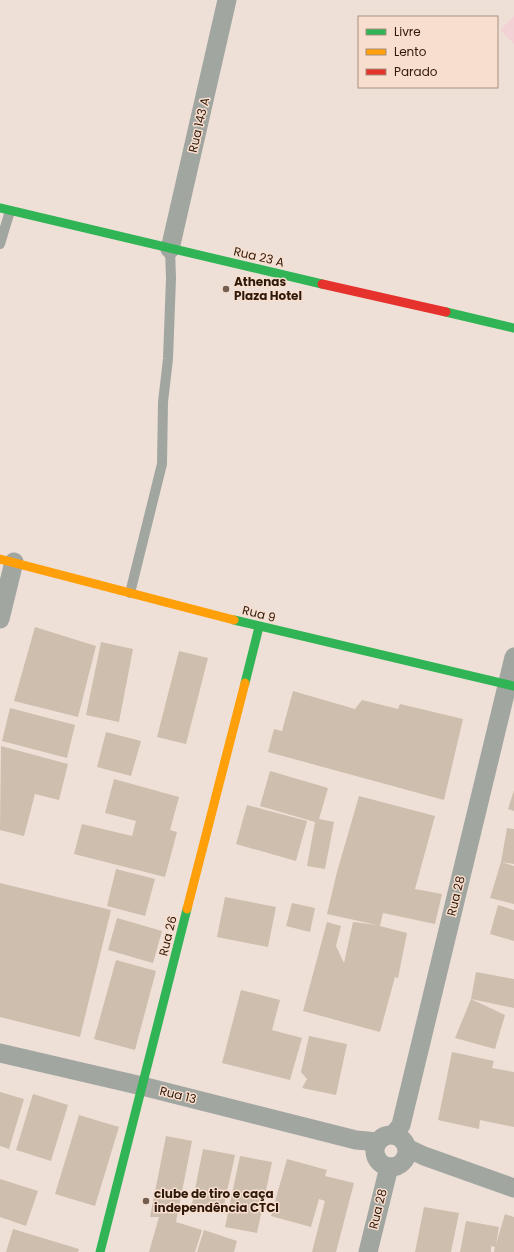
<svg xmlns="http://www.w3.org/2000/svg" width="514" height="1252" font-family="Poppins,sans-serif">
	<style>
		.green { fill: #f3d2d6 }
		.building { fill: #cebead }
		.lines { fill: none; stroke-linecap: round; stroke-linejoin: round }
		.lane { stroke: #a2a6a1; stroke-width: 10 }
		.street { stroke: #a2a6a1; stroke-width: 19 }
		.fast { stroke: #30b455; stroke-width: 9 }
		.slow { stroke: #ff9f0a; stroke-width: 9 }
		.jam { stroke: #e5322d; stroke-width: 9 }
		.poi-dot { fill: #725f51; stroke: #f7dece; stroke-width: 1.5 }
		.labels { text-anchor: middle; stroke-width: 3; stroke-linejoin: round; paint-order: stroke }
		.street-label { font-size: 12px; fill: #2f1909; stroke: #f7dece }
		.poi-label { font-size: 12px; font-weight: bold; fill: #2f1909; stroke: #f7dece; text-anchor: start }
	</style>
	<rect width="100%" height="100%" fill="#eee0d7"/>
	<path class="green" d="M514,16V44L500,30Z"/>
	<g class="building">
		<path d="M35,627L96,646L78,717L14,701Z"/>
		<path d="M101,642L133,649L119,722L86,715Z"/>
		<path d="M179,651L208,658L186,744L157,737Z"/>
		<path d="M293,691L355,709L362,700L398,709L400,704L463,719L444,800L268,752L274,729L282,731Z"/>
		<path d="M10,708L75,725L67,758L2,741Z"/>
		<path d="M106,732L141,741L131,776L97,767Z"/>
		<path d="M1,746L68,764L59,800L35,794L24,836L0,830Z"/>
		<path d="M270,771L328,788L319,819L334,822L325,869L307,866L315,822L260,806Z"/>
		<path d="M114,779L179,797L170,830L177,832L165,877L74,854L82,824L132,836L136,821L105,813Z"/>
		<path d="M514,790V811L508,809Z"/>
		<path d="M359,796L435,816L415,889L442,894L435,924L383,913L380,926L407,933L398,978L395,977L380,1032L303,1011L327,922L341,926L336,946L344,963L353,922L377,925L327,914L337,872Z"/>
		<path d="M247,805L307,821L296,861L236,844Z"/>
		<path d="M507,828L514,829V864L501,862L514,866V904L490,898L501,862Z"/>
		<path d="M116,869L155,879L145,916L107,906Z"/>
		<path d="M0,883L111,910L80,1037L0,1017Z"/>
		<path d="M225,897L276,907L268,947L217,937Z"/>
		<path d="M292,903L315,908L310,932L286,926Z"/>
		<path d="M498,905L514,910V941L490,934Z"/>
		<path d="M117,918L162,931L153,963L108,950Z"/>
		<path d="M116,960L156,971L135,1050L94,1039Z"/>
		<path d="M476,972L514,979V1008L471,999Z"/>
		<path d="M241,990L280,1000L272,1030L302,1038L290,1080L222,1063Z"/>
		<path d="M471,999L505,1015L495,1049L455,1038Z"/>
		<path d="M309,1036L347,1044L336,1095L302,1088L307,1079L301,1072Z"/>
		<path d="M452,1052L494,1061L492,1068L514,1072V1127L480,1120L479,1129L438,1120Z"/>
		<path d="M0,1092L24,1099L9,1149L0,1146Z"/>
		<path d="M33,1094L68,1105L51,1161L16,1150Z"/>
		<path d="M79,1115L119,1127L95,1206L55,1194Z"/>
		<path d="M166,1136L192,1141L176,1222L202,1230L195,1252H149L159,1217H150Z"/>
		<path d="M203,1149L235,1155L223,1210L192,1204Z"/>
		<path d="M240,1156L272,1162L257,1233L225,1227Z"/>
		<path d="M287,1159L327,1170L325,1176L354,1183L336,1252H312L325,1201L319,1199L311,1227L271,1216Z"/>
		<path d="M0,1179L38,1191L26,1226L0,1217Z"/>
		<path d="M424,1207L459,1213L451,1252H415Z"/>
		<path d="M505,1214L514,1217V1252H494L495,1247L491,1246V1252H460L466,1221L499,1227L496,1244Z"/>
		<path d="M13,1229L79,1249L78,1252H6Z"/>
		<path d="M204,1230L237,1241L234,1252H197Z"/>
	</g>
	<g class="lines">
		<g class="lane">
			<path d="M0,244L10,211"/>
			<path d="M130,593L162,464L163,402L168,359L171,278L170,249"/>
		</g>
		<g class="street">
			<path d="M170,249L227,0"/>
			<path d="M0,619L14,562"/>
			<path d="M0,1053L142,1086L356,1140L378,1142"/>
			<path d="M394,1134L401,1125L514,657"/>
			<circle cx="391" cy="1151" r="16"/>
			<path d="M407,1148L424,1156L514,1188"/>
			<path d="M368,1252L389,1167"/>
		</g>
		<g class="fast">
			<path d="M0,208L322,284"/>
			<path d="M446,312L514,328"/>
			<path d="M234,620L514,686"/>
			<path d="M245,683L259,627"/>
			<path d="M100,1252L187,909"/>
		</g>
		<g class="slow">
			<path d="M0,559L234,620"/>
			<path d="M187,909L245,683"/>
		</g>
		<path class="jam" d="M322,284L446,312"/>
	</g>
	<g class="poi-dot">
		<circle cx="226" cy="289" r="4"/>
		<circle cx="146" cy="1201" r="4"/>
	</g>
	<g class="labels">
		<g class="street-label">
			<text transform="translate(199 125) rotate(-77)" y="4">Rua 143 A</text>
			<text transform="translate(259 257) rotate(13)" y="4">Rua 23 A</text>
			<text transform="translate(259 614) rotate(14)" y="4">Rua 9</text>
			<text transform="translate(456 896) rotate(-76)" y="4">Rua 28</text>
			<text transform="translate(168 936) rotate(-76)" y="4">Rua 26</text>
			<text transform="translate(178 1095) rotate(14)" y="4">Rua 13</text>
			<text transform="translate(378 1209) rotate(-76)" y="4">Rua 28</text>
		</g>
		<g class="poi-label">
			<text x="234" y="286">Athenas<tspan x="234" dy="14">Plaza Hotel</tspan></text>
			<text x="154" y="1198">clube de tiro e caça<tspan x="154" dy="14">independência CTCI</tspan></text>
		</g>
	</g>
	<rect x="358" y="16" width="140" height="72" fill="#f7dece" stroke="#a78f7f"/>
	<rect x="366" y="29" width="20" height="6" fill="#30b455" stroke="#a78f7f"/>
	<text x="394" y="36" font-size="12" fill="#2f1909">Livre</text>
	<rect x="366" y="49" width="20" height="6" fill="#ff9f0a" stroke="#a78f7f"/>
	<text x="394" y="56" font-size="12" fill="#2f1909">Lento</text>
	<rect x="366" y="69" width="20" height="6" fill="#e5322d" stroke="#a78f7f"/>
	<text x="394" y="76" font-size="12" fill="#2f1909">Parado</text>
</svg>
